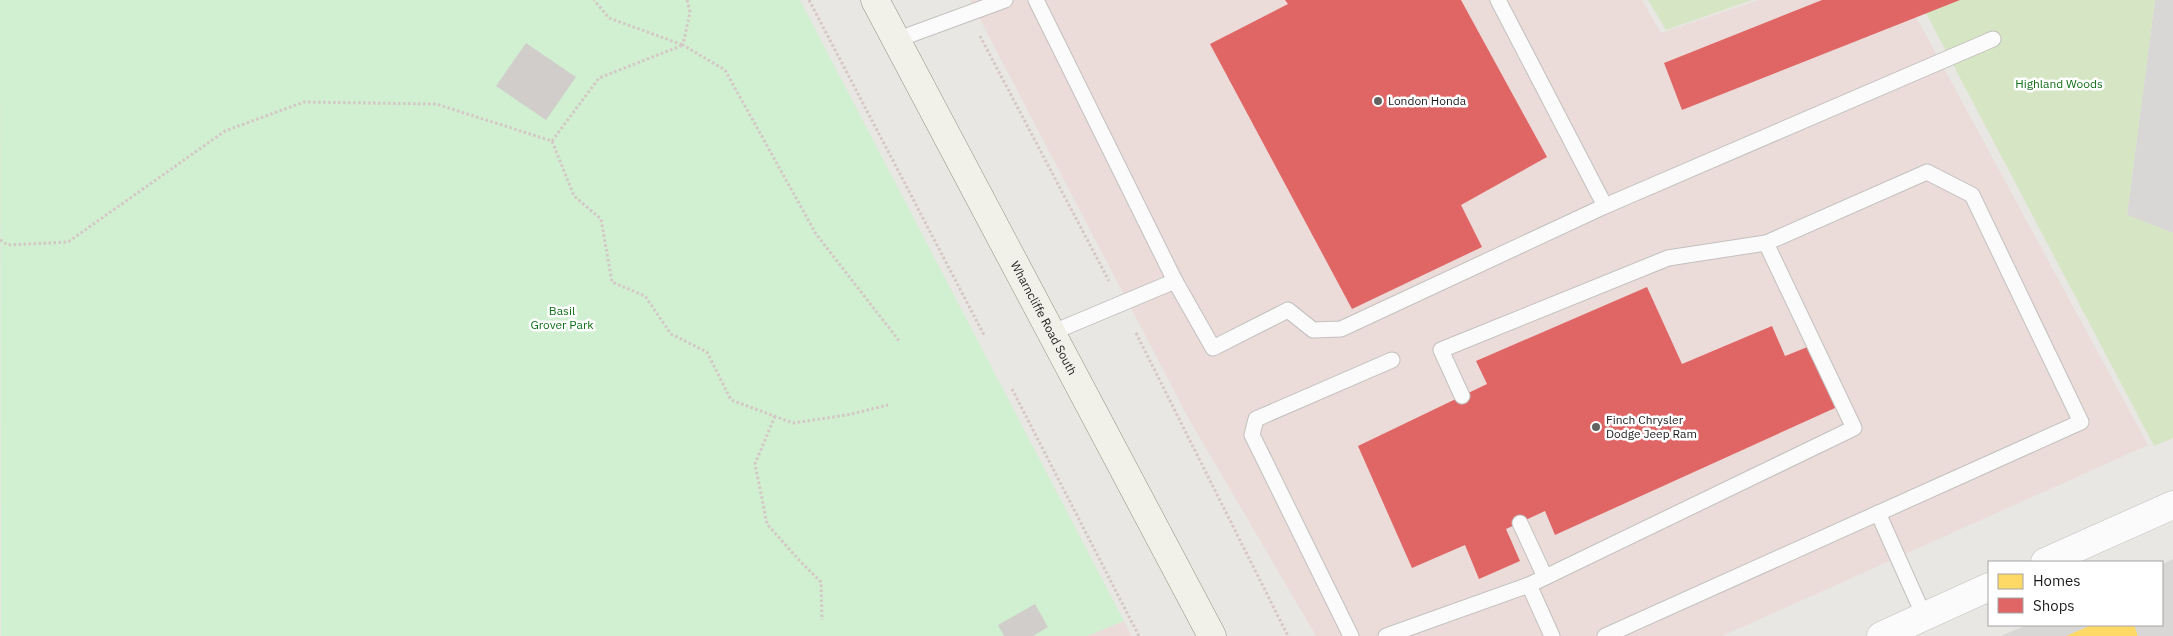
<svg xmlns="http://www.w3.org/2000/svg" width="2173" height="636" font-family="'IBM Plex Sans',sans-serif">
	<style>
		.residential { fill: #d8d7d5 }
		.commercial { fill: #ebdbd9 }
		.grass { fill: #d6e5c3 }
		.park { fill: #d1efd1 }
		.homes { fill: #ffd966 }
		.shops { fill: #e06666 }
		.building { fill: #d0cdca }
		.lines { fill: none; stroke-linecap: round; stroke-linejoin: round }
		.lane-casing { stroke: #c2c1bf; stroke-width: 17 }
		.street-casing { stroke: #c2c1bf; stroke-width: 29 }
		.secondary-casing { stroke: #8f917d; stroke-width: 29 }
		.path { stroke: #d4c7c5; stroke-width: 3; stroke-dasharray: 2.5 2.5; stroke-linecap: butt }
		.lane { stroke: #fcfbfb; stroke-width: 15 }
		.street { stroke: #fcfbfb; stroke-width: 28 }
		.secondary { stroke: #f1f1e9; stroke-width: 28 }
		.poi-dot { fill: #636261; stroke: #fff; stroke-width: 2 }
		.labels { text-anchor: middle; stroke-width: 5; stroke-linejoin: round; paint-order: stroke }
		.park-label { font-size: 12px; fill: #127019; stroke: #fff }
		.poi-label { font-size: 12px; fill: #1b1b1b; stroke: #fff; text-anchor: start }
		.street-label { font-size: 12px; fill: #1b1b1b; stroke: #fff }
	</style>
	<rect width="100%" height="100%" fill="#e9e7e3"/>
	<g class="residential">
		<path d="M2155,0H2173V233L2127,215Z"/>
		<path d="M2173,559V636H2001L2026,625H2162V564Z"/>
	</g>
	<g class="commercial">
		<path d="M970,0H1642L1661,33L1759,0H1907L2148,445L1722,636H1316L1189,419Z"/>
		<path d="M1124,621L1131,636H1087Z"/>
	</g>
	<g class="grass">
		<path d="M1648,0H1752L1666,30Z"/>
		<path d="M1919,0H2155L2127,215L2173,233V438L2154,446Z"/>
	</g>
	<path class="park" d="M0,0H800L1124,621L1087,636H1Z"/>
	<path class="homes" d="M2092,625H2134L2138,636H2066Z"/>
	<g class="shops">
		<path d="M1285,0H1461L1547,157L1461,205L1482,247L1352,309L1210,44L1288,4Z"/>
		<path d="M1822,0H1960L1682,110L1664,63Z"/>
		<path d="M1647,287L1682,364L1772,326L1785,356L1810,346L1835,408L1555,535L1545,511L1506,529L1520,561L1479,579L1465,545L1412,568L1358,446L1487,384L1476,361Z"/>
	</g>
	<g class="building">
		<path d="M526,43L576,77L546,120L496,86Z"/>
		<path d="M1035,604L1048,627L1033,636H1004L998,625Z"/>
	</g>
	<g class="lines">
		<g class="lane-casing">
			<g id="lane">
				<path d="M1036,0L1175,281"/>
				<path d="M896,40L1005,0"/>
				<path d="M1605,206L1993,39"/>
				<path d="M1051,333L1175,281L1213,348L1288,310L1313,330L1341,329L1605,206L1498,0"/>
				<path d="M1878,513L1924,616"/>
				<path d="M1520,523L1545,577"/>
				<path d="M1529,585L1552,636"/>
				<path d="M1351,636L1252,435L1256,419L1392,360"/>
				<path d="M1386,636L1529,585L1854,428L1766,243L1668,258L1441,350L1462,396"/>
				<path d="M1605,636L2081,422L1972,195L1927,172L1766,243"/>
			</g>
		</g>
		<g class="street-casing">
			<g id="street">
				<path d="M2045,562L2173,505"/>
				<path d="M1881,636L1989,587"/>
			</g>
		</g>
		<g class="secondary-casing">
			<g id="secondary">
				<path id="s1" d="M875,0L1212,636"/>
			</g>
		</g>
		<g class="path">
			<path d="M687,0L690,12L683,45L725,70L816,234L900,342"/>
			<path d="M809,0L984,335"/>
			<path d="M980,36L1109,281"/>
			<path d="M552,141L599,78L683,45L609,18L594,0"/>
			<path d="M0,240L8,245L68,242L225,131L304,102L436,104L552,141L574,196L601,219L612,282L645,296L671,334L707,352L731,400L793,423L847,415L888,405"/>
			<path d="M1136,333L1288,636"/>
			<path d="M1012,389L1139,636"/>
			<path d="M775,416L755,464L767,524L799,560L821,582L822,620"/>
		</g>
		<use href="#lane" class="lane"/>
		<use href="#street" class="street"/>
		<use href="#secondary" class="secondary"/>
	</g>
	<g class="poi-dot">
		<circle cx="1378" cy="101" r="5"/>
		<circle cx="1596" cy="427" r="5"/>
	</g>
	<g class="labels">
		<g class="park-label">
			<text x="2059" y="88">Highland Woods</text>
			<text x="562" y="315">Basil<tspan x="562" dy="14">Grover Park</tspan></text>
		</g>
		<g class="poi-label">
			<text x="1388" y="105">London Honda</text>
			<text x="1606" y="424">Finch Chrysler<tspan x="1606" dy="14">Dodge Jeep Ram</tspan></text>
		</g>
		<g class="street-label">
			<text dy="4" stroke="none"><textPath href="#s1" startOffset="360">Wharncliffe Road South</textPath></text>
		</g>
	</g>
	<rect x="1988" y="561" width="175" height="65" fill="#ffffff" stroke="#a4a4a4"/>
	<rect x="1998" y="574" width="25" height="15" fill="#ffd966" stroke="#a4a4a4"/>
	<text x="2033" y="586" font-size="15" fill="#1b1b1b">Homes</text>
	<rect x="1998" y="598" width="25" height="15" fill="#e06666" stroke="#a4a4a4"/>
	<text x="2033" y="611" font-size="15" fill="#1b1b1b">Shops</text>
</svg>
